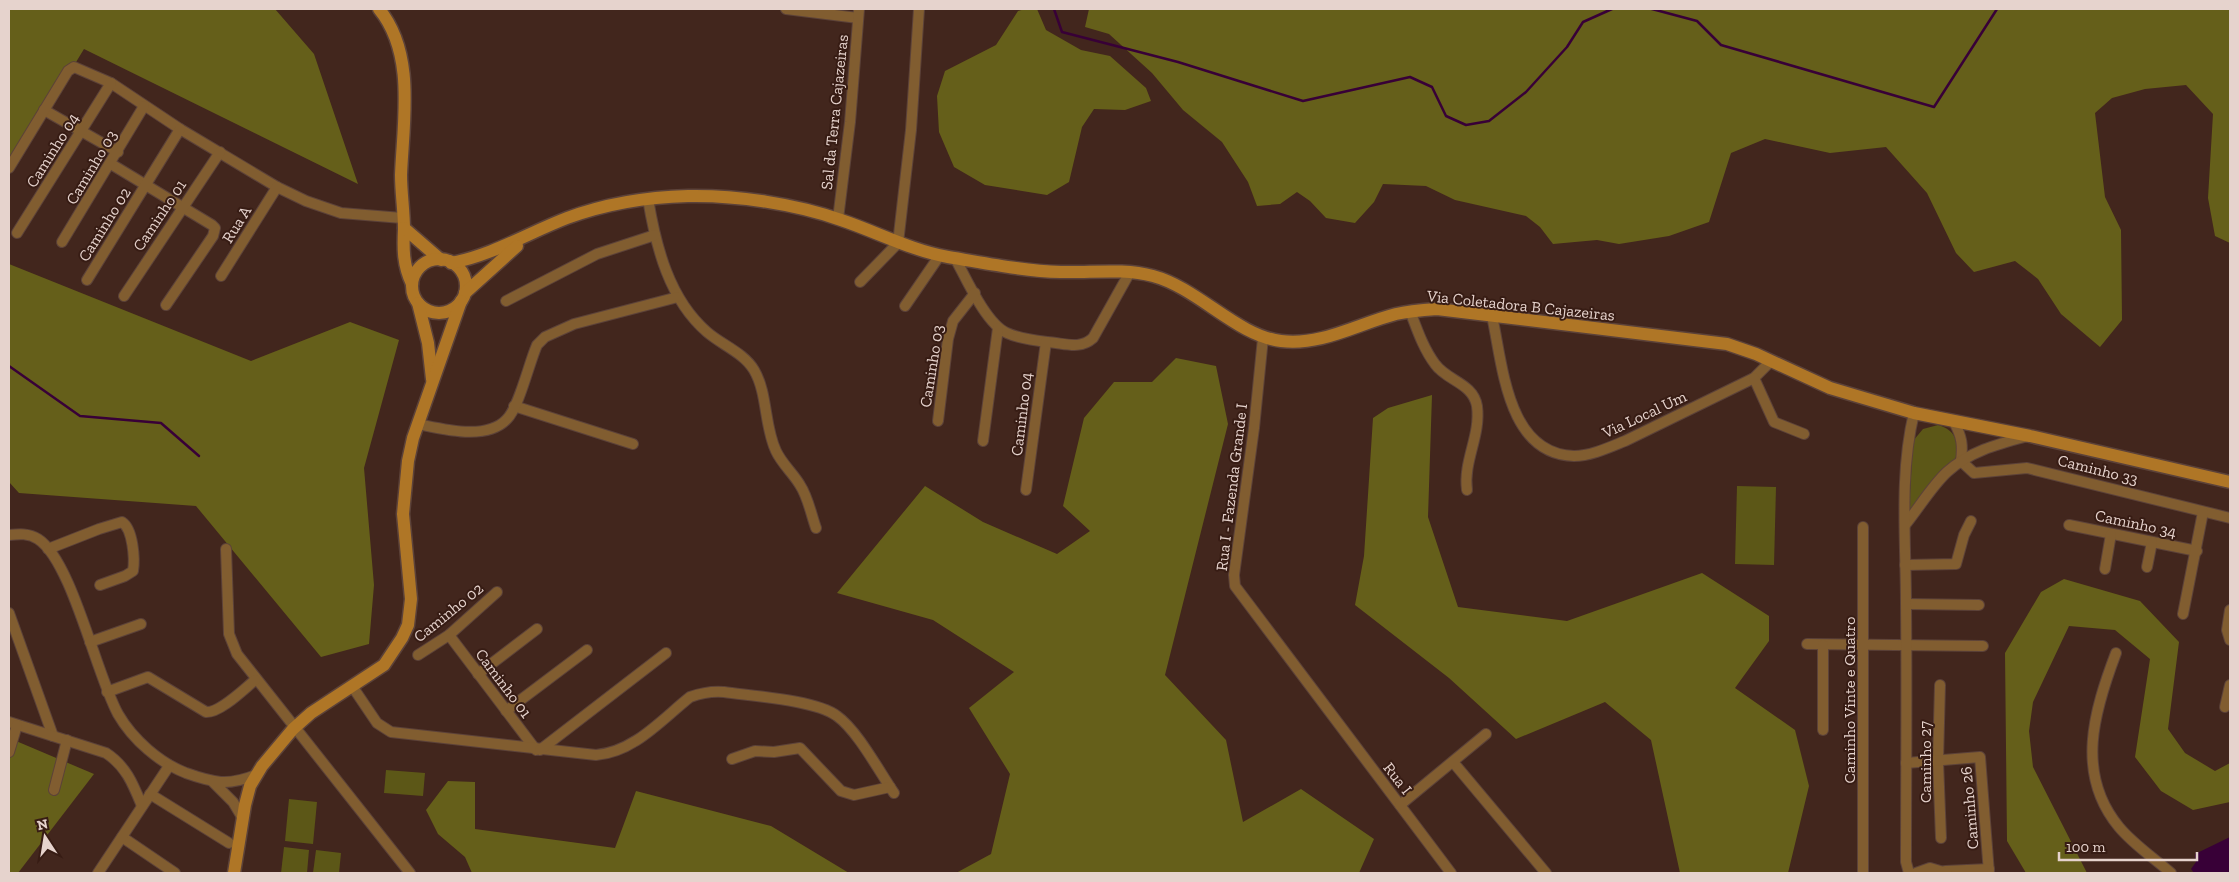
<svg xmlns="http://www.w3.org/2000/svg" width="2239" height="882" font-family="'Zilla Slab',serif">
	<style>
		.green { fill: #5c5717 }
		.forest { fill: #655f1a }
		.water { fill: #380037 }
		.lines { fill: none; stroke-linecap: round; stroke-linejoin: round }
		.stream { stroke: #380037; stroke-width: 2.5 }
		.street-casing { stroke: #5c4239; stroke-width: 12 }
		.secondary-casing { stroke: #5c4239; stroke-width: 15 }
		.street { stroke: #815d30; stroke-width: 10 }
		.secondary { stroke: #af7626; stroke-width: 12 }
		.labels { text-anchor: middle; stroke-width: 4; stroke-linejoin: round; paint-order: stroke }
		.street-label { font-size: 16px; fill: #e6d3cd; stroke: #371c14 }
	</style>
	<rect width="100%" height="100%" fill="#42261d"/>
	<g class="green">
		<path d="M1938,425C1958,431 1957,442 1957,461L1913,512L1909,510L1913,441L1923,429Z"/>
		<path d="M1737,486L1776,487L1774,565L1735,564Z"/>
		<path d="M386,770L425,773L423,796L384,793Z"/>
		<path d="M289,799L317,802L313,844L285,841Z"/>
		<path d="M284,847L309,850L307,873H281Z"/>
		<path d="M316,850L341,853L339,873H313Z"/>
	</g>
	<g class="forest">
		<path d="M9,9H275L314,54L358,184L84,49L9,172Z"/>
		<path d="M1025,9H1037L1046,30L1081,50L1110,56L1146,88L1151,101L1125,110L1094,109L1082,127L1069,182L1047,195L985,185L954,167L939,132L937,96L945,71L996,45L1018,11Z"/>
		<path d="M1089,9H2230V243L2215,236L2208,198L2213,114L2186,85L2145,89L2112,98L2095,113L2105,197L2121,230L2122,320L2100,347L2061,314L2038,279L2015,261L1974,272L1956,253L1927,193L1886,147L1830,153L1765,139L1731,153L1709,222L1669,236L1619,244L1597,240L1553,244L1540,227L1526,216L1455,200L1426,186L1383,184L1374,202L1355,223L1326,218L1310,201L1297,192L1280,204L1257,206L1248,182L1222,142L1183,110L1152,73L1109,34L1085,27Z"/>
		<path d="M9,264L251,361L350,322L399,340L364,468L374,585L369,644L321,657L196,506L19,493L9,482Z"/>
		<path d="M1176,358L1216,366L1228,424L1165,675L1226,740L1243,822L1301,789L1374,839L1359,873H956L991,854L1010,774L969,708L1014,672L933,620L837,593L925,486L983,522L1057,554L1090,531L1063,506L1084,418L1114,382H1152Z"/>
		<path d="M1432,395L1428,517L1458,607L1567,621L1702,573L1769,616V641L1735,688L1795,730L1809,786L1788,873H1680L1651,740L1605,702L1516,739L1449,678L1355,605L1364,556L1373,418L1388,408Z"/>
		<path d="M2064,579L2140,601L2179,642L2168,729L2185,753L2215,771L2230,763V802L2193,810L2161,791L2135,757L2150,659L2115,630L2069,626L2033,702L2029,731L2033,767L2087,873H2026L2007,841L2005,653L2041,592Z"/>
		<path d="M9,738L94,774L18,873H9Z"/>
		<path d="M448,781L475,782V829L615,848L636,791L771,826L849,873H472L465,857L438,834L426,810Z"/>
	</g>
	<path class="water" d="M2230,837V873H2194L2191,869L2196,862L2195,854Z"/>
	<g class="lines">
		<g class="stream">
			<path d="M1054,9L1062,32L1178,62L1303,101L1410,77L1432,87L1446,116L1466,125L1489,121L1526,92L1567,47L1583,22L1612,9"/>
			<path d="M1652,9L1697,21L1721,45L1934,107L1997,9"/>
			<path d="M9,366L80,416L161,423L199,456"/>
		</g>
		<g class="street-casing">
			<g id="street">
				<path d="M786,9L858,18"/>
				<path d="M44,110L118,152"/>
				<path d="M111,164L212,225L215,228L213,236L166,305"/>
				<path d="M9,168L68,71L74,67L111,83L180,129L277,187L306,201L341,213L402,218"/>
				<path d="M648,199C656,247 669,299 707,332C722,345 744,353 754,370C768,394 764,426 776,451C782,464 793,473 800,485C808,497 811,514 816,528"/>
				<path d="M838,219L850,122L859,9"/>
				<path d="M17,233L111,83"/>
				<path d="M62,242L144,106"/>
				<path d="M955,258C966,278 986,324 1007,333C1022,340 1041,341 1056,343C1070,345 1082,348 1093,338L1130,272"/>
				<path d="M221,276L277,187"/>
				<path d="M87,280L180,129"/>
				<path d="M860,282L898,243L911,130L919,9"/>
				<path d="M124,296L220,152"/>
				<path d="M506,301L597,254L655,235"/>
				<path d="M905,306L940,255"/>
				<path d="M1410,311C1417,329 1423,348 1435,364C1447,381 1473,383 1477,406C1481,436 1463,461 1467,490"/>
				<path d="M1492,316C1503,366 1507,454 1574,456C1591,456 1610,447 1625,441L1754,378L1771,361"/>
				<path d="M1263,338L1254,428L1234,575L1235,586L1451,873"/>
				<path d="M1754,378L1774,422L1804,434"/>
				<path d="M514,406L633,444"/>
				<path d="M938,421L948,339L953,321L975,293"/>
				<path d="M1954,422C1962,437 1963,445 1961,461"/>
				<path d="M418,424C443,429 487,441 507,419C519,407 529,363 537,345L545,337L574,324L678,297"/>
				<path d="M983,441L998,328"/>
				<path d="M1961,461L1974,473L2027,468L2230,518"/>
				<path d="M1026,490L1046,342"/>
				<path d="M1905,525C1919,508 1931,487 1947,472C1970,451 1998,444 2028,436"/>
				<path d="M2069,525L2197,551"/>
				<path d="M9,535C19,534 29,533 38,539C72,561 96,674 118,714C133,740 160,763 186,773C214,783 228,786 256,775"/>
				<path d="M48,549L99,529L122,522C133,529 135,559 133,571L125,576L100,585"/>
				<path d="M226,549L229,634L237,654L410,873"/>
				<path d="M1905,565L1956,564L1964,535L1971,521"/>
				<path d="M2147,567L2152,542"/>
				<path d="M2105,569L2111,534"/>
				<path d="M1906,604L1979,605"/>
				<path d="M2230,610L2227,630L2230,640"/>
				<path d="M9,613L53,736"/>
				<path d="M2183,614L2203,512"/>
				<path d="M449,635L536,750"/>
				<path d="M90,642L141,624"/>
				<path d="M1807,644L1983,646"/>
				<path d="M1823,645V730"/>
				<path d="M2116,653C2094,711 2075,774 2119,827C2134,845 2154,858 2171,873"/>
				<path d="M418,655L449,635L497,592"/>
				<path d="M478,674L537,629"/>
				<path d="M1940,685L1938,761L1941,838"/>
				<path d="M352,686L377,723L391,732L596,755C634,752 661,720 690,697C701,693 712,691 724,692C752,696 816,700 837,716C857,730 879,771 894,793"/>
				<path d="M107,692L148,677L206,712C220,713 244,689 255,680"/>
				<path d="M2225,707L2230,685"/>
				<path d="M506,711L587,650"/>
				<path d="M9,722L106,753C126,766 133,784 142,806"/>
				<path d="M540,750L666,653"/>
				<path d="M9,752L17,725"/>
				<path d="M732,759L755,751L774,752L800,748L841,791L854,795L890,787"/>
				<path d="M1453,762L1546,873"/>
				<path d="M1906,763L1980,757L1989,873"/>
				<path d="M213,782L233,802L242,817"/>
				<path d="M54,790L67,740"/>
				<path d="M150,794L229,843"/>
				<path d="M1400,805L1486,734"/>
				<path d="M122,837L175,873"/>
				<path d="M1945,871L1989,869"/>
				<path d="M98,873L169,766"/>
				<path d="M1863,873V527"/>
				<path d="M1909,873L1906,862C1906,776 1907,691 1906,605C1906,541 1899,475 1914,413"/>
				<path d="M1916,873L1930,868L1947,873"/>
			</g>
		</g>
		<g class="secondary-casing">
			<g id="secondary">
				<path d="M379,9C416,54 403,122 401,175C401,193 404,211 404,229C403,249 403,265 412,284"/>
				<path d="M404,228L441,260"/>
				<circle cx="439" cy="286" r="27"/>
				<path d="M451,263C493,255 528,233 567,218C605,204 647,197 688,196C736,195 796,204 841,220C877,232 910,250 948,257C985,263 1023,271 1061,272C1091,273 1123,268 1153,276C1198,288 1237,336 1281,341C1322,346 1357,324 1396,314C1409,311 1423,310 1437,309L1727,344L1756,354L1830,388L1914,413L2030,436L2230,482"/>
				<path d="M465,293L517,246"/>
				<path d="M418,303L428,343L432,379"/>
				<path d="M234,873L245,805L250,786L262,766L293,729L311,713L384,665L402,638L408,625L411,599L403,514L408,461L413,438L461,301"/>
			</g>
		</g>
		<use href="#street" class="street"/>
		<use href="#secondary" class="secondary"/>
	</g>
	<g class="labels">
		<g class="street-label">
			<text transform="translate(834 112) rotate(-84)" y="6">Sal da Terra Cajazeiras</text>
			<text transform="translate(52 150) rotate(-58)" y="6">Caminho 04</text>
			<text transform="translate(91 167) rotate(-59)" y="6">Caminho 03</text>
			<text transform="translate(159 215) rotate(-56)" y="6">Caminho 01</text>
			<text transform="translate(104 224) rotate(-58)" y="6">Caminho 02</text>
			<text transform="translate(236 224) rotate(-58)" y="6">Rua A</text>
			<text transform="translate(1521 305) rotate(6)" y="6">Via Coletadora B Cajazeiras</text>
			<text transform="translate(931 366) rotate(-81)" y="6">Caminho 03</text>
			<text transform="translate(1021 414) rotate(-83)" y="6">Caminho 04</text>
			<text transform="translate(1644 414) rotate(-25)" y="6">Via Local Um</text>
			<text transform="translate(2098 469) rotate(14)" y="6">Caminho 33</text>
			<text transform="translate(1231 487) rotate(-83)" y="6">Rua I - Fazenda Grande I</text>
			<text transform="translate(2136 523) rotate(12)" y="6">Caminho 34</text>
			<text transform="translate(448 612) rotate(-39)" y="6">Caminho 02</text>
			<text transform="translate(504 683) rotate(53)" y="6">Caminho 01</text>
			<text transform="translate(1849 700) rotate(-90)" y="6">Caminho Vinte e Quatro</text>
			<text transform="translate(1925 762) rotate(-90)" y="6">Caminho 27</text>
			<text transform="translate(1398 778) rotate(52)" y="6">Rua I</text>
			<text transform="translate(1969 808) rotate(-95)" y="6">Caminho 26</text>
		</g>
	</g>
	<rect width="2239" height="882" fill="none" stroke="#e6d3cd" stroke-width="20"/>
	<g transform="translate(45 837) rotate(348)" stroke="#371c14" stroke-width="4" paint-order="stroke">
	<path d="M0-4L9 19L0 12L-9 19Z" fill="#e6d3cd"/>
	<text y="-8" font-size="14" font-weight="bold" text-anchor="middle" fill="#e6d3cd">N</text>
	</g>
	<path d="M2059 852v8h138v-8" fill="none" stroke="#e6d3cd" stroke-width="2.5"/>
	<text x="2066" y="852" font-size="15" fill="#e6d3cd" stroke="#371c14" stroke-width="4" paint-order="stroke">100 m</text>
</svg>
